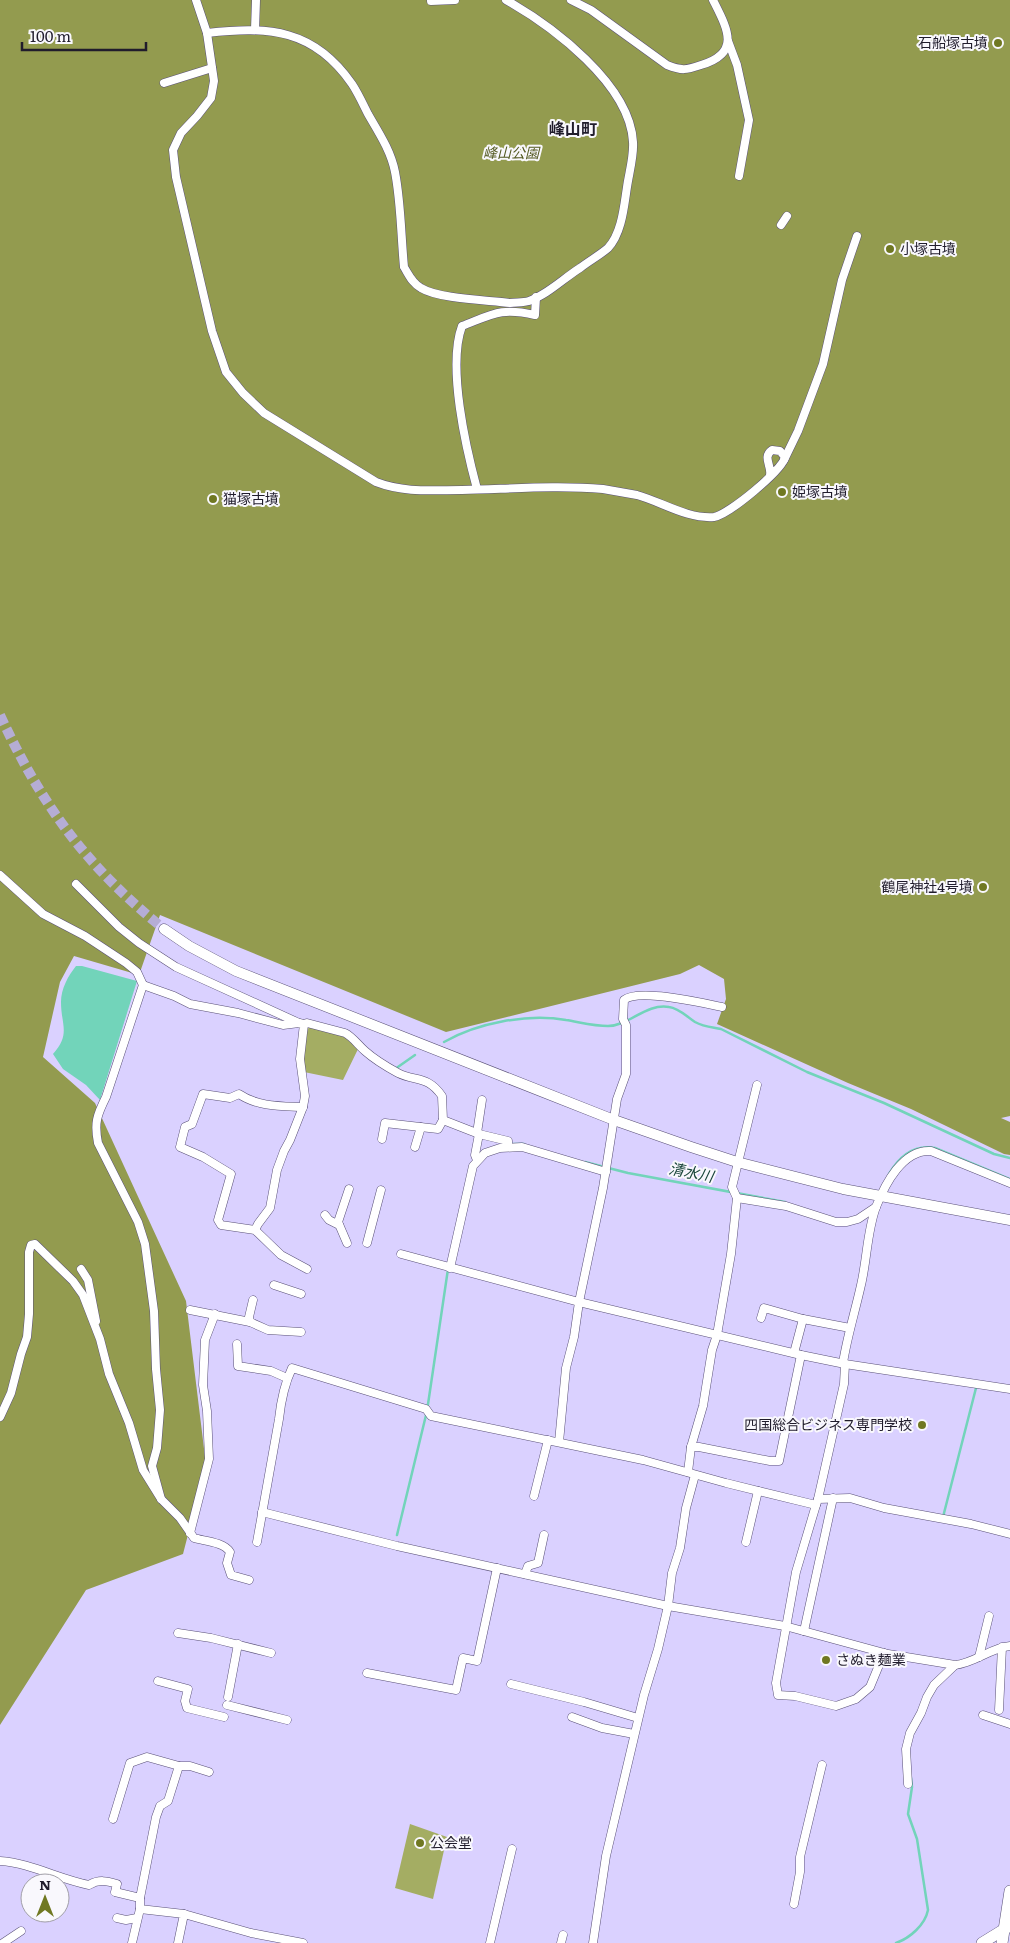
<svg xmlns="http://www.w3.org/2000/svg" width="1010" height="1943" font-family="Literata,'Noto Sans JP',serif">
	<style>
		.green { fill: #a4ad63 }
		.forest { fill: #939b4f }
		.water { fill: #72d4ba }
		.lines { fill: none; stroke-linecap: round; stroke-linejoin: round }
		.stream { stroke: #72d4ba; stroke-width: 2.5 }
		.tertiary-tunnel { stroke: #b5add5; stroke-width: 10; stroke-dasharray: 10 5; stroke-linecap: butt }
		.minor-casing { stroke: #5a5178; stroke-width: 9 }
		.tertiary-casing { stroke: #5a5178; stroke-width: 11 }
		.secondary-casing { stroke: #5a5178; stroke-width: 12 }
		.minor { stroke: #fff; stroke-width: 8 }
		.tertiary { stroke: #fff; stroke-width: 10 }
		.secondary { stroke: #fff; stroke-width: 11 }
		.poi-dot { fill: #707822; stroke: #f9f8fd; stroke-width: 2 }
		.labels { text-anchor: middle; stroke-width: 4; stroke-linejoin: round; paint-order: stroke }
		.poi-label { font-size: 14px; fill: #201c2c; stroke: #f9f8fd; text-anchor: start }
		.park-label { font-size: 14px; font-style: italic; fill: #545a22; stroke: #f9f8fd }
		.water-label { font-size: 15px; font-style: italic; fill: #19453a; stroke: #f9f8fd }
		.quarter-label { font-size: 16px; font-weight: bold; fill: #201c2c; stroke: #f9f8fd }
	</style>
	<rect width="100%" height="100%" fill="#dad1ff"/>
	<g class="green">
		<path d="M309,1027L347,1036L359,1047L343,1080L304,1072C303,1058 301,1039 309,1027Z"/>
		<path d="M410,1824L447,1837L433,1899L395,1888Z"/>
	</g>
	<path class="forest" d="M0,0H1010V1116L1001,1118L1010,1122V1155L1004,1154L911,1109L848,1083L717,1024L726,999L724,979L699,965L680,974L446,1032L160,915L139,975L74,956L60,982L43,1057L95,1103L186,1301L206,1465L183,1554L86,1590L0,1725Z"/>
	<path class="water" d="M76,966H82L137,981L100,1100L86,1085L63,1069L53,1054C71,1034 61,1025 61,1002C61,989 68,976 76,966Z"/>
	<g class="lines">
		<g class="stream">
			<path d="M444,1042C477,1023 528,1013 566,1020C579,1022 594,1026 608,1026C629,1026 646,1003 669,1007C679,1008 687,1017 695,1022C704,1027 711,1027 721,1029L807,1072L884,1103L994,1154L1010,1158"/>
			<path d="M395,1069L415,1055"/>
			<path d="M510,1144H524"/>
			<path d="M585,1162L628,1173L785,1202"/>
			<path d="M889,1174C899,1157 913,1144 935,1148L1010,1179"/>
			<path d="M943,1517L976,1388"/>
			<path d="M397,1535L427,1411L448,1269"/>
			<path d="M896,1943C910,1938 925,1925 928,1910L917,1839L908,1814L912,1787L911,1778"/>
		</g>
		<path class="tertiary-tunnel" d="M0,715C42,806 87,867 164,929"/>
		<g class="minor-casing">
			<g id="minor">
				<path d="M196,0L207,33L214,81L211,98L197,116L181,133L173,150L176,177L212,331L226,372L243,393L264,413L376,482C404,493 433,490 462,490C509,489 557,485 603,489C614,491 626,493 637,495C662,502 687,519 714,517C728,515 783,470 785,457L780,451L772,450C762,457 772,466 770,475"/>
				<path d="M571,0L591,10L667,65C682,71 686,70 701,65C742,53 727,28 713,0"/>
				<path d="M431,1L455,0"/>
				<path d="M255,30L256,0"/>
				<path d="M207,33C269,26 314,29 352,84C358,93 363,104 368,114C379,133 391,151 395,172C401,203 401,236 404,267C409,275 412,283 421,288C439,299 487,300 510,303C516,302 523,303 529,301C547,295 564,278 580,268C589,261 600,255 608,248C622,233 624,206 627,187C629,173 634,156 633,142C630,84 552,26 506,0"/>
				<path d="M728,41L737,65L749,120L739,176"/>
				<path d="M164,83L212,68"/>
				<path d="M781,225L787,216"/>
				<path d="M784,460L798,431L823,364L842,280L857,236"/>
				<path d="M477,489C466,448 447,366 462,326C493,314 501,307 535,315L536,297"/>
				<path d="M0,875L43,914L85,936L126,963L137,972L143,985L106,1097C97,1115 94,1123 98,1143L138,1222L145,1244L154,1311L156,1369L160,1410L157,1448L152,1466L161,1499"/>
				<path d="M76,884L119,927L139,943L176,967L299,1023"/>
				<path d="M143,985L174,996L190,1004L238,1013L283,1025L299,1023L304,1024L300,1059L305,1096L303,1107L290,1140L284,1151L277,1170L270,1208L258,1224L255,1230"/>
				<path d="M304,1024L307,1023L345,1033C353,1037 358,1045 365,1051C374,1059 387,1067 398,1073C416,1082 427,1075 442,1096L443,1120L479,1134L475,1155L477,1160"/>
				<path d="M303,1107C281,1106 258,1107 239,1094L230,1098L203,1094L192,1124L185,1127L180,1147L203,1157L231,1174L218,1220L221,1225L255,1230L281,1255L307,1269"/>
				<path d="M477,1133L482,1100"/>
				<path d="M479,1134L508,1141V1147"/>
				<path d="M382,1139L385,1123L438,1129L443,1120"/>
				<path d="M415,1147L421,1127"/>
				<path d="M737,1198L786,1206L836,1222H847L858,1219L876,1207"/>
				<path d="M325,1215L329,1220L339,1225"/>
				<path d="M347,1243L338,1222L349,1189"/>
				<path d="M367,1243L381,1190"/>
				<path d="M401,1254L579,1302L801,1355L845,1364L1010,1389"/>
				<path d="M450,1268L473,1166L485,1153L500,1148L522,1147L606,1172"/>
				<path d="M81,1269L88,1280L96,1321"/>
				<path d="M274,1285L301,1294"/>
				<path d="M253,1300L249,1317L250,1322L268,1330L301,1332"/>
				<path d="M190,1310L250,1322"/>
				<path d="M761,1318L764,1308L803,1319"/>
				<path d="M237,1344L238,1366L271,1371L287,1378"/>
				<path d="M794,1353L803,1319L850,1328"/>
				<path d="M843,1363C847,1337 855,1312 861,1285C867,1260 867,1231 876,1207C885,1184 903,1149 931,1151L1010,1183"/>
				<path d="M0,1417L11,1393L21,1354L27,1337L29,1314V1252L31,1245L35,1244L73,1281L83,1295L100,1339L109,1374L129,1423L143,1470L161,1499L180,1518L194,1538C204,1541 224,1542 230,1552L227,1563L231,1575L249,1580"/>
				<path d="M559,1442L566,1368L574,1337L579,1302L603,1188L617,1099L626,1074V1025L623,1019L624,1000C638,988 703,1003 722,1007"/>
				<path d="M691,1447H699L770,1461H779L801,1355"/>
				<path d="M688,1472L691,1447L703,1406L712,1350L717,1335L731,1254L737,1198L732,1187L757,1085"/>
				<path d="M534,1496L548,1440"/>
				<path d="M818,1499L844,1384L845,1364"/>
				<path d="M816,1505L796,1572L776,1683L778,1695L795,1696L836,1706L856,1699L870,1687L884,1653"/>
				<path d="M262,1512L397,1546L668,1606L785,1626L888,1654L955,1665C975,1663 990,1648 1010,1646"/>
				<path d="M190,1533L209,1459L207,1411L203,1385L205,1340L215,1314"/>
				<path d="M257,1542L279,1419C281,1400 284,1385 292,1368L426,1409L431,1416L643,1460L726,1483L816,1505L818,1499L850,1498L884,1508L971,1524L1010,1534"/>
				<path d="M746,1542L758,1491"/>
				<path d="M525,1574L528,1566L538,1563L544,1535"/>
				<path d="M804,1631L833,1498"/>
				<path d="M178,1633L211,1638L271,1653"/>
				<path d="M979,1657L989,1616"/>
				<path d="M367,1673L456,1690L463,1658L477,1661L497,1568"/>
				<path d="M158,1681L188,1689L185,1701L187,1708L224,1717"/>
				<path d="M511,1684L584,1702L638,1718"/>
				<path d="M228,1697L238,1644"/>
				<path d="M227,1705L287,1720"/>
				<path d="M999,1710L1002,1647"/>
				<path d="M983,1715L1010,1724"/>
				<path d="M572,1717L602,1728L634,1734"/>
				<path d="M908,1784L906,1749L910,1733L921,1713L927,1697L934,1685L955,1665"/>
				<path d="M113,1819L130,1763L147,1757L179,1766"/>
				<path d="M0,1861C30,1863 59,1879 89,1885C99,1879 107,1881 117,1884L115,1892L140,1898"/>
				<path d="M794,1904L800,1872V1857L822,1765"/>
				<path d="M184,1914L251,1933L303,1943"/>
				<path d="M117,1918L126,1920L137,1918"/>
				<path d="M3,1943L21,1931"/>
				<path d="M132,1943L140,1909"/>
				<path d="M178,1943L184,1914L140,1909V1898L156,1817L160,1806L168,1801L179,1766H190L209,1772"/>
				<path d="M490,1943L512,1849"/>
				<path d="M561,1943L563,1935"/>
				<path d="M593,1943L606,1856L644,1695L658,1649L668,1606L672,1573L680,1548L686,1508L695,1475"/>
			</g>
		</g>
		<g class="tertiary-casing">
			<path id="tertiary" d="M164,929L189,946L236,971L614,1120L691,1147L737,1162L843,1189L1010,1220"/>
		</g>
		<g class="secondary-casing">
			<g id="secondary">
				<path d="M982,1943L1008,1927"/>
				<path d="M1002,1943L1010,1891"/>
			</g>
		</g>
		<use href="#minor" class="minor"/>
		<use href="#tertiary" class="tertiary"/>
		<use href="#secondary" class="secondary"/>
	</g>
	<g class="poi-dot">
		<circle cx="998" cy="43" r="5"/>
		<circle cx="890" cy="249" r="5"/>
		<circle cx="782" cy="492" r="5"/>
		<circle cx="213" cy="499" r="5"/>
		<circle cx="983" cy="887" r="5"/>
		<circle cx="922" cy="1425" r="5"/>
		<circle cx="826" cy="1660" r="5"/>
		<circle cx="420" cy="1843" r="5"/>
	</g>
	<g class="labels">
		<g class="poi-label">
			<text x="988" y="48" text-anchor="end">石船塚古墳</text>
			<text x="900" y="254">小塚古墳</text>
			<text x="792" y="497">姫塚古墳</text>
			<text x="223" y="504">猫塚古墳</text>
			<text x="973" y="892" text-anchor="end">鶴尾神社4号墳</text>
			<text x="912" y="1430" text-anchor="end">四国総合ビジネス専門学校</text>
			<text x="836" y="1665">さぬき麺業</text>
			<text x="430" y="1848">公会堂</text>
		</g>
		<g class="park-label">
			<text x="511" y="158">峰山公園</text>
		</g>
		<g class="water-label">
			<text transform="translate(691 1173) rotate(11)" y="5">清水川</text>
		</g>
		<g class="quarter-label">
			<text x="573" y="135">峰山町</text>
		</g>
	</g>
	<g transform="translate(45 1898)"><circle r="24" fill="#f9f8fd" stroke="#a2a0a9"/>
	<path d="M0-4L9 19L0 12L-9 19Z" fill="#707822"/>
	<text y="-8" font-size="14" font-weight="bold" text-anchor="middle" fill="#201c2c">N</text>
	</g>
	<path d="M22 42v8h124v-8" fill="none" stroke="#201c2c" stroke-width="2.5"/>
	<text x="30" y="42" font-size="15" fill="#201c2c" stroke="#f9f8fd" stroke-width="4" paint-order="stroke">100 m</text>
</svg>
